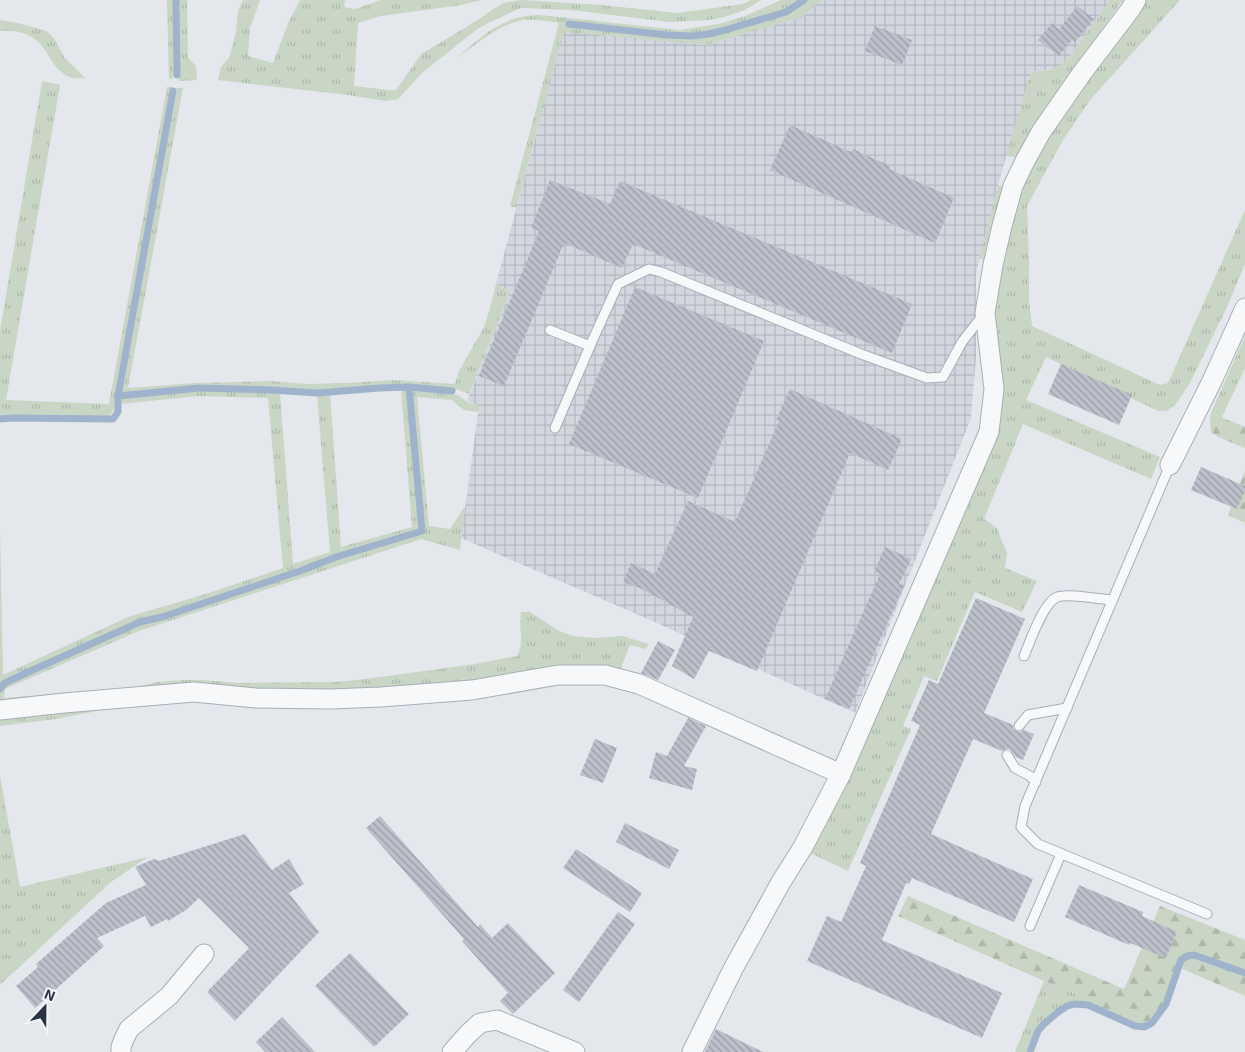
<svg xmlns="http://www.w3.org/2000/svg" width="1245" height="1052" font-family="'Exo 2',sans-serif">
	<style>
		.industrial { fill: url(#industrial-grid) }
		.grass { fill: url(#grass-tufts) }
		.forest { fill: url(#forest-firs) }
		.lines { fill: none; stroke-linecap: round; stroke-linejoin: round }
		.stream { stroke: #9fb4cc; stroke-width: 7 }
		.building { fill: url(#building-back-hatch) }
		.service-casing { stroke: #a9aeb7; stroke-width: 11 }
		.minor-casing { stroke: #a9aeb7; stroke-width: 21 }
		.service { stroke: #f7f8fa; stroke-width: 9 }
		.minor { stroke: #f7f8fa; stroke-width: 19 }
	</style>
	<defs>
		<pattern id="industrial-grid" width="8" height="8" patternUnits="userSpaceOnUse" patternTransform="scale(1.25)"><rect width="8" height="8" fill="#d2d6de"/><path d="M0 4h8M4 0v8" fill="none" stroke="#b4b8c0"/></pattern>
		<pattern id="grass-tufts" width="24" height="20" patternUnits="userSpaceOnUse" patternTransform="scale(1.25)"><rect width="24" height="20" fill="#c9d6c5"/><path d="M3 7l-1-3M5 7V3M7 7l1-3M15 17l-1-3M17 17v-4M19 17l1-3" fill="none" stroke="#adb8ab"/></pattern>
		<pattern id="forest-firs" width="22" height="20" patternUnits="userSpaceOnUse" patternTransform="scale(1.25)"><rect width="22" height="20" fill="#c9d6c5"/><path d="M5 1l3.5 6h-7zM16 11l3.5 6h-7z" fill="#adb8ab"/></pattern>
		<pattern id="building-back-hatch" width="6" height="6" patternUnits="userSpaceOnUse" patternTransform="scale(1.25)"><rect width="6" height="6" fill="#bbc0ca"/><path d="M-1 5l2 2M0 0l6 6M5-1l2 2" fill="none" stroke="#989da6"/></pattern>
	</defs>
	<rect width="100%" height="100%" fill="#e4e7ec"/>
	<path class="industrial" d="M822,0H1110L1071,55L1061,65L1053,69L1031,72L998,185L976,274V358L971,418L855,713L657,623L461,538L479,406L467,401L510,292L496,284L564,31L706,45L802,17Z"/>
	<g class="grass">
		<path d="M167,0H173L174,75L172,79H169Z"/>
		<path d="M178,0H187L188,58L196,66L197,80L179,81Z"/>
		<path d="M243,0H260L250,28L248,56L273,63L289,21L300,0H345L344,7L355,9L381,0H482L461,5L381,16L358,23L354,86L388,90H396L422,53L430,49L479,19L493,9L504,3L522,0L601,5L677,13L743,4L751,0H761L745,10L724,17L709,20L670,22L571,10L521,8L490,22L476,30L422,73L398,99L386,101L348,95L218,80L221,67L229,58L236,32L238,11Z"/>
		<path d="M781,0H802L785,10L762,17L725,29L709,32L691,34L667,33L569,23L570,26L667,37H692L710,36L726,32L787,14L804,3L807,0H822L802,17L706,45L564,32L516,208L510,206L559,23C548,21 535,19 524,20C501,23 477,44 458,57C478,39 498,21 525,16C530,15 536,15 541,15L680,30L719,24L745,16Z"/>
		<path d="M1110,0H1123L1071,73L1020,158L1006,156L1031,72L1042,71L1053,69L1061,65L1071,55Z"/>
		<path d="M1144,0H1180L1090,100L1063,140L1027,206L1029,260V300L1032,326L1160,385L1168,383L1245,210V264L1228,305L1190,383L1182,395L1175,405L1166,411H1158L1046,357L1026,400L1160,457L1151,479L1023,424L984,519L997,528L1002,541L1007,553L1005,568L1037,581L1022,612L975,592L937,681L924,676L903,726L911,729L848,871L808,852L995,433L1001,409L1002,384L994,298L1020,186L1031,159Z"/>
		<path d="M0,20L18,23L47,31L56,41L64,57L85,78C79,78 73,79 69,77C56,71 52,61 45,50C34,34 19,30 0,31Z"/>
		<path d="M42,81L60,85L6,400L109,404L167,87H172L115,395C115,406 116,410 108,417L7,416L0,417V331Z"/>
		<path d="M177,88H183L128,388L196,383L270,381L307,384L347,383L394,380L455,384L459,371L484,327L490,308L496,284L510,292L469,394L459,390L407,384L319,391L272,388L199,387L121,394Z"/>
		<path d="M998,185L1006,187L988,260L979,259Z"/>
		<path d="M1245,336V368L1222,417L1211,413Z"/>
		<path d="M411,389L458,395L467,402L479,406L478,412L464,410L452,400L417,397L429,526L450,529L465,506L460,550L421,539L139,631L5,689L4,698L131,688L158,682L184,680H203L238,683L337,682L373,678L475,664L517,656C525,642 518,627 521,612H530L538,617L559,631L573,636L594,638L623,636L648,644L646,649L630,645L619,673L410,689L0,706V691L6,684L139,624L163,619L337,559L424,533Z"/>
		<path d="M200,390L280,393L293,564L330,552L317,395L330,394L341,547L412,527L401,390H407L419,530L335,555L213,598L159,616L139,621L119,629L3,681L0,685V527L3,675L128,617L209,593L283,568L268,398L198,396L121,404L120,397Z"/>
		<path d="M169,697L56,719L0,726V713Z"/>
		<path d="M0,776L20,887L148,857L111,882L0,985Z"/>
		<path d="M1044,981L1079,995L1088,1003C1083,1003 1077,1002 1072,1003C1060,1006 1044,1019 1037,1030C1033,1036 1031,1045 1028,1052H1015Z"/>
	</g>
	<g class="forest">
		<path d="M1211,413L1245,427V448L1218,437L1211,432L1210,420Z"/>
		<path d="M1245,471V523L1228,515Z"/>
		<path d="M908,896L1124,989L1160,906L1245,940V972L1195,953L1186,955L1179,959L1164,1003L1151,1022L1144,1025H1135L1124,1021L1088,1003L1079,995L1044,981L898,916Z"/>
		<path d="M1194,956L1245,975V996L1180,968C1183,960 1186,958 1194,956Z"/>
	</g>
	<g class="lines">
		<g class="stream">
			<path d="M176,0L177,75"/>
			<path d="M569,24L667,35L692,36L709,34L725,30L786,12L804,0"/>
			<path d="M173,91L118,396L199,388L271,390L318,393L379,388L409,387L452,391"/>
			<path d="M0,419L13,418L113,419L118,412V396"/>
			<path d="M0,689L5,683L26,673L140,622L162,617L300,571L336,557L422,531L409,387"/>
			<path d="M1030,1052L1038,1031L1044,1024L1058,1012L1067,1006L1075,1004L1088,1005L1135,1026L1144,1027L1152,1023L1166,1004L1181,960L1187,956L1194,955L1245,973"/>
		</g>
	</g>
	<g class="building">
		<path d="M1077,6L1094,19L1075,42L1072,40L1059,56L1038,40L1052,23L1059,29Z"/>
		<path d="M875,26L912,40L902,65L865,51Z"/>
		<path d="M790,125L851,152L853,149L890,166L889,169L954,198L935,243L770,170Z"/>
		<path d="M550,180L610,204L620,181L912,304L892,353L633,244L622,268L564,243L504,386L479,376L539,231L531,228Z"/>
		<path d="M635,287L764,341L698,498L569,444Z"/>
		<path d="M1061,364L1132,395L1119,425L1048,394Z"/>
		<path d="M790,389L902,439L888,470L850,453L757,671L709,651L694,679L672,666L693,617L640,588L623,582L631,563L655,574L688,501L735,522L779,421L776,420Z"/>
		<path d="M1201,467L1245,486V491L1237,509L1191,490Z"/>
		<path d="M885,547L911,559L899,584L904,586L849,709L825,699L880,574L874,572Z"/>
		<path d="M976,598L1025,619L984,713L1013,725V729L1018,732H1021L1024,730L1034,734L1023,760L1016,757L1010,749H1006L1002,751L973,739L931,834L1033,879L1014,922L912,878L909,884L906,883L882,940L1002,993L982,1038L807,961L827,916L841,922L866,866L860,863L920,725L911,721L929,680L938,684Z"/>
		<path d="M658,641L675,650L658,680L641,673Z"/>
		<path d="M688,718L706,726L684,766L697,769L692,790L649,778L656,752L667,756Z"/>
		<path d="M595,739L617,748L603,783L580,775Z"/>
		<path d="M380,816L478,927L480,924L492,938L508,923L555,973L513,1014L500,1001L508,993L462,941L464,939L366,828Z"/>
		<path d="M625,823L679,850L669,869L616,842Z"/>
		<path d="M245,834L272,870L289,859L304,884L289,893L319,932L235,1021L207,992L249,948L199,898L186,910L168,921L167,919L151,927L145,916L97,938L104,946L35,1008L16,986L38,967L36,964L106,903L146,885L135,867L154,859L159,861Z"/>
		<path d="M576,849L642,893L630,912L563,868Z"/>
		<path d="M1079,885L1143,912L1142,916L1177,932L1166,958L1130,943L1129,945L1065,917Z"/>
		<path d="M618,912L635,924L579,1002L563,990Z"/>
		<path d="M350,953L409,1014L374,1047L315,986Z"/>
		<path d="M282,1017L315,1052H265L256,1042Z"/>
		<path d="M716,1029L763,1052H705Z"/>
	</g>
	<g class="lines">
		<g class="service-casing">
			<g id="service">
				<path d="M550,330L590,346"/>
				<path d="M555,428L590,346L618,284L649,269L661,272L861,354L927,378L943,377L962,342L983,315"/>
				<path d="M1170,465L1025,806L1021,827L1038,844L1207,914"/>
				<path d="M1024,656C1030,642 1043,603 1057,597C1068,593 1099,599 1112,600"/>
				<path d="M1019,726L1028,715L1067,708"/>
				<path d="M1007,755L1015,768L1030,776L1036,782"/>
				<path d="M1030,926L1061,854"/>
			</g>
		</g>
		<g class="minor-casing">
			<g id="minor">
				<path d="M1170,465L1212,381L1245,308"/>
				<path d="M0,710L64,703L194,692L256,698L331,699L381,697L472,690L558,675H605L639,684L841,774"/>
				<path d="M121,1052V1047L124,1039L129,1029L169,996L204,954"/>
				<path d="M452,1052L467,1035L480,1023L497,1020L575,1052"/>
				<path d="M692,1052L733,969L781,882L803,847L841,774L989,432L994,389L985,313L993,265L1002,226L1013,186L1025,161L1041,132L1082,73L1130,10L1136,0"/>
			</g>
		</g>
		<use href="#service" class="service"/>
		<use href="#minor" class="minor"/>
	</g>
	<g transform="translate(45 1007) rotate(22)" stroke="#f4f6f9" stroke-width="4" paint-order="stroke">
	<path d="M0-4L9 19L0 12L-9 19Z" fill="#2b3445"/>
	<text y="-8" font-size="14" font-weight="bold" text-anchor="middle" fill="#2b3445">N</text>
	</g>
</svg>
